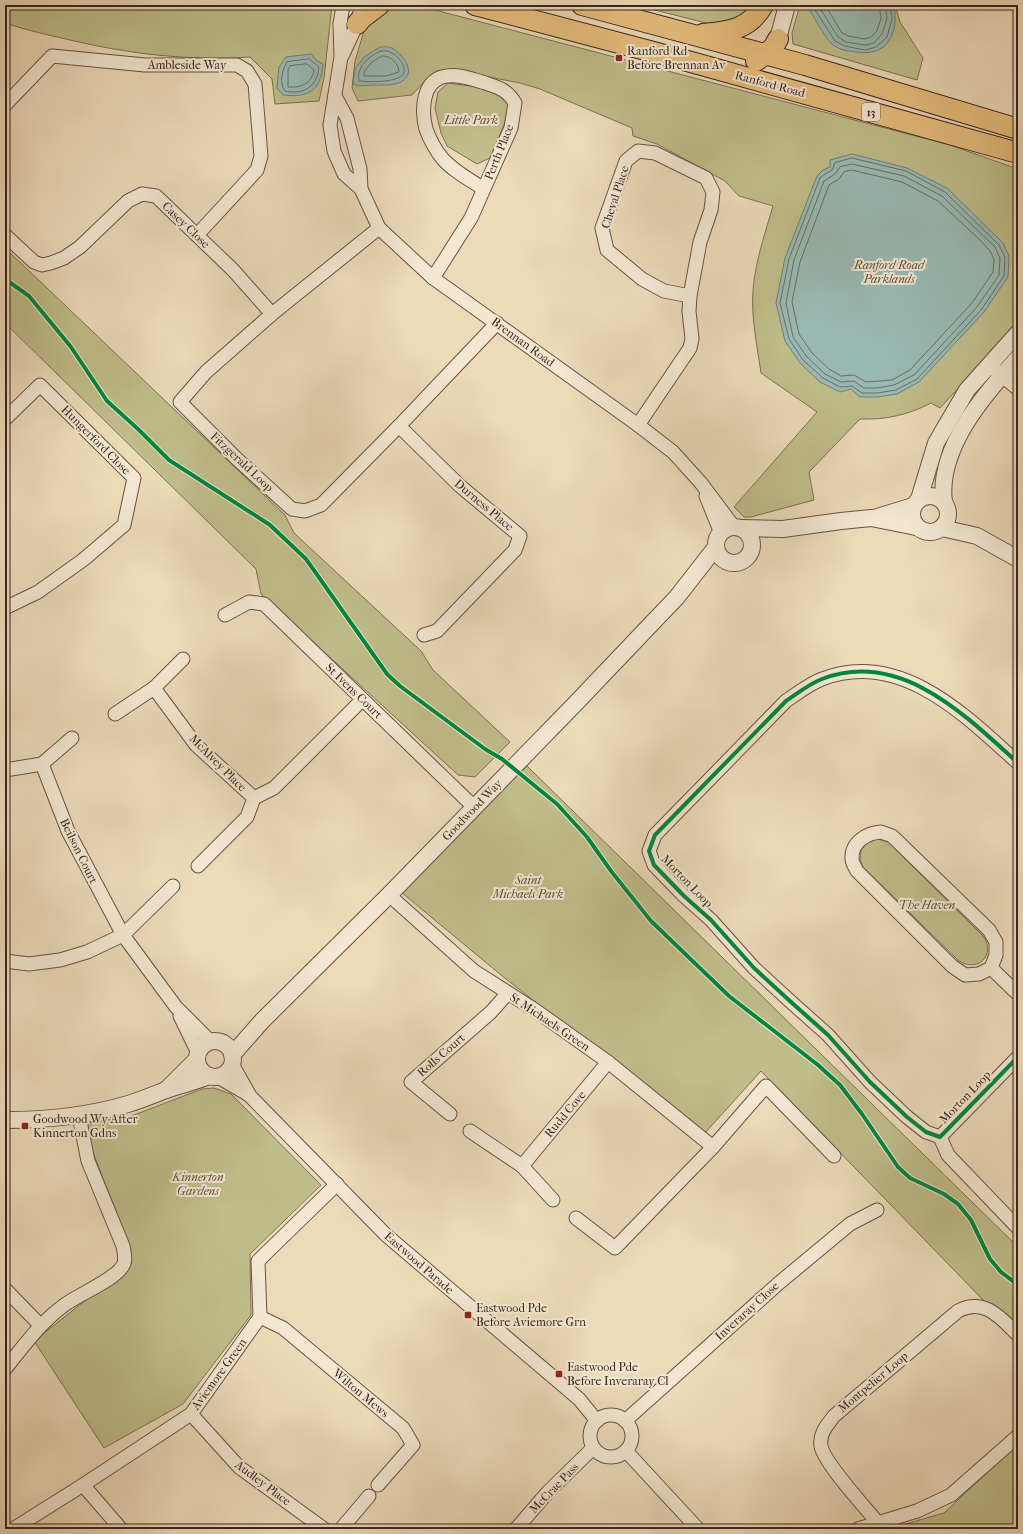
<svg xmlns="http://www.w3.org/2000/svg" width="1023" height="1534" font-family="'IM FELL French Canon',serif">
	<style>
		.green { fill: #bfbd8a; stroke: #7c7054 }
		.water { fill: #99bab4; stroke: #737e78 }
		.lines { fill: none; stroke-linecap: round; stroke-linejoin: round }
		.shore { stroke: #696f68; stroke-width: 1 }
		.minor-casing { stroke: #665244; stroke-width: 15 }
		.tertiary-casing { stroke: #665244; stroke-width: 18 }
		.primary-casing { stroke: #39241d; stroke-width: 22 }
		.minor { stroke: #f3e7d2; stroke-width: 13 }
		.tertiary { stroke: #f3e7d2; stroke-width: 16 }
		.primary { stroke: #e6bd7c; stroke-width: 20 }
		.cycleway-casing { stroke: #f3e7d2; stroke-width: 6 }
		.cycleway { stroke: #00873e; stroke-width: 4 }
		.poi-dot { fill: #8f2418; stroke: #f3e7d2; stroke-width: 1.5 }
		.labels { text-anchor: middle; stroke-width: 4; stroke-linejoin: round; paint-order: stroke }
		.shield { fill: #f3e7d2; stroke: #715e53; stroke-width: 1 }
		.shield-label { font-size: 11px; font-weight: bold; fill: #39241d }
		.poi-label { font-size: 12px; fill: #39241d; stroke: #f3e7d2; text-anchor: start }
		.street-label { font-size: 12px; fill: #39241d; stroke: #f3e7d2 }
		.park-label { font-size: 12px; font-style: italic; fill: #5a4a38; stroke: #f3e7d2 }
	</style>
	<rect width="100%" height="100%" fill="#ecdab9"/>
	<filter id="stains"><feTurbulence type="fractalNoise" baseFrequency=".005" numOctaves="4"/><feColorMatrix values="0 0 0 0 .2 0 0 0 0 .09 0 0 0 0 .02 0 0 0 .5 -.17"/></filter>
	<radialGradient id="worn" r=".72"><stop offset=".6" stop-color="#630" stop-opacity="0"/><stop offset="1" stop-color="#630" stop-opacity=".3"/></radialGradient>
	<g class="green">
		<path d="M5,5H332L324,78L319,101L275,104L272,79L250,57C188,61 130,54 70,40C48,35 26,30 5,23Z"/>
		<path d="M392,5H416L950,145L1018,169V324L940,408L931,403C908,415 885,420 860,419L809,472L814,500L751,517H744L734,507L817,412L761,373C757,345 751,318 753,290C755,263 765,233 773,206L739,196L725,181L657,144L633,136L632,128L540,89L520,83L453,70L438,71L424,82L412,95L358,101L352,88L355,61L364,31L376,14Z"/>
		<path d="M635,5H755C741,16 728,24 710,24Z"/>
		<path d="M800,5H895L900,22L923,58L917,80L793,44L792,33Z"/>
		<path d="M448,83L493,89L510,100L504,125L490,158L477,164L447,146L441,133L435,108L438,92Z"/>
		<path d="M5,248L285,515L294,533L421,651L433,670L510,742L475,777L458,775L261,594L256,569L5,323Z"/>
		<path d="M527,766L1018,1247V1336L761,1071L704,1134L501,975L401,892Z"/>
		<path d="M878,839L888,842L983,936C997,955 977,974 958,960L863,867C856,854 863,841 878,839Z"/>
		<path d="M214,1088L231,1094L321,1185L250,1254L251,1315L183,1404L104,1448L34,1341L120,1273L125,1235L82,1124L134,1115L202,1089Z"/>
		<path d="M1018,1444V1529H888L944,1513Z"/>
	</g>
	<g class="water">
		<path d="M807,5H894C899,33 888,57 856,52C847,51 839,50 832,44C824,37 813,15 807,5Z"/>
		<path d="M380,47C384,47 388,46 392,48C401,53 415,69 405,79C398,86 384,85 375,85C368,85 360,87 353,84L355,69L364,57Z"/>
		<path d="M311,54L317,61L323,64C321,91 308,98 283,95L277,88L279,67L286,57Z"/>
		<path d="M852,154L907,168L947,188L1003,243L1009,256L1008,277L984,312L919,382L897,394L878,397H860L851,389L840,392L820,382L800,363L785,341L776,303L785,258L817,176L823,170L830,167V160Z"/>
	</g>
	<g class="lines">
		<g class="shore">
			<path d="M812,5L835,41L845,46L865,50L876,47L887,37L892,19L890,5"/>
			<path d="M818,5L838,37L846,42L865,45L874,43L882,34L887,18L885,5"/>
			<path d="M825,5L842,33L848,36L865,39L871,37L877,31L881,18L879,5"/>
			<path d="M381,51C384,51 387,50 390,52C397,55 408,67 403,74C398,83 368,82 359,81C356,67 369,56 381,51Z"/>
			<path d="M382,56C390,55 399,64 399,72L386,76H364V72L371,63Z"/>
			<path d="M309,59L319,67C317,87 304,95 285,91C279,83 282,70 287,62Z"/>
			<path d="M307,64L314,70C312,84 300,88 288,87V70L290,66Z"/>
			<path d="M852,158L906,171L945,192L999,245L1005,257L1004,276L981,310L917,379L896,390L877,393H862L852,386L840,387L823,378L803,360L789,339L780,303L789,259L820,178L825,174L832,170L835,163Z"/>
			<path d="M852,164L904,176L942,196L995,247L1000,258L999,275L977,307L914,375L894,385L877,388H864L854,381L841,382L825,374L807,357L793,337L786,303L794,260L824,181L835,174L840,167Z"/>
			<path d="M852,170L902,182L938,201L978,238L990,251L994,259L993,272L972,303L910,370L892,380L866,382L854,375L841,376L829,369L812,353L799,334L792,302L800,262L829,185L839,179L844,172Z"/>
		</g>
		<g class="minor-casing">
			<g id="minor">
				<path d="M343,5L340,24L341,57L330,125L334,151L344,174L361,189"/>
				<path d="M342,56L357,24L362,5"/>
				<path d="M335,96L347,118L360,169L361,189L379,228L433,278L638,425L673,452L701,483L734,527"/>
				<path d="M5,105L52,56L145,65H237L247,71L255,84L261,156L257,170L197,235"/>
				<path d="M379,228L272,314L206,372L180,402L238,460L292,509L305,511L321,505L399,426L497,323"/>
				<path d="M5,235L34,262L42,265L51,263L64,258L80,247L128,201L142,194L156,196L233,270L272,314"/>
				<path d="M433,278L471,218L511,128L515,103C507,89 497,87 482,82C471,79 459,74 447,76C422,79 421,110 426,129C429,138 436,151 442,158C453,171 470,180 484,189"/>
				<path d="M995,370L1018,389"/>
				<path d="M5,419L40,385L134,478L124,525L83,560L38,592L5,608"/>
				<path d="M638,425L690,348L692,339L689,311L690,296L700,242L711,210L713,192L706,178L655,153L638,151L626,161L602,228L607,250L642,279L664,291L690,296"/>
				<path d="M399,426L460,486L520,536L515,550L437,631L424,635"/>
				<path d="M706,496L721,533"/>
				<path d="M225,615L249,602L264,604L474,807"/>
				<path d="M183,659L154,688L196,745L254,798L274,788L362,700"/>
				<path d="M115,714L154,688"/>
				<path d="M72,738L42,764L68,831L123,935L176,1007L211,1042"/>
				<path d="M1018,763C965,715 900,649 822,679C809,684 798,693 786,701L655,835L649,851L654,865L684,896L711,920L754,968L791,1002L828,1035L870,1082L907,1117L926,1132L940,1137L1018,1057"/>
				<path d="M5,770L42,764"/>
				<path d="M881,832L892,836L989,930L996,942V955L991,968L979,974L965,975L952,966L857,871C855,867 852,863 852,859C851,842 867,833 881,832Z"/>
				<path d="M198,866L247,817L254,798"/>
				<path d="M389,895L474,971L535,1010L608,1062L713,1147L766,1086L834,1156"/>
				<path d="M5,961L29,964L60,960L87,952L123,935L173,886"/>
				<path d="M991,968L1018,994"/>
				<path d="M180,1016L198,1053"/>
				<path d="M232,1064L250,1096L386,1235L579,1399L597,1421"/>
				<path d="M218,1077L249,1095"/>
				<path d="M450,1114L411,1082L491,1012L508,993"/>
				<path d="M470,1131L522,1166"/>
				<path d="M940,1137L948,1155L1018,1228"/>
				<path d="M553,1200L522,1166L608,1062"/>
				<path d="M576,1218L615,1248L713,1147"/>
				<path d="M5,1289L40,1325"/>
				<path d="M260,1317L283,1328L403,1428L413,1445L378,1485"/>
				<path d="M5,1369C23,1347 40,1323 63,1306C77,1295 114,1280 122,1267C127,1261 124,1253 123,1246L88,1161L79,1116"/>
				<path d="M191,1414L239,1467L324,1529"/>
				<circle cx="611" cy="1436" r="21"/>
				<path d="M625,1421L779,1283L850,1224L877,1210"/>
				<path d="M626,1451L698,1529"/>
				<path d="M83,1485L121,1529"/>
				<path d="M878,1523C865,1507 824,1463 821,1446C819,1434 827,1425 834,1416L958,1311C984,1297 1001,1318 1018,1335"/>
				<path d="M13,1529L83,1485L191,1414L260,1317L258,1261L337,1184"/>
				<path d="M341,1529L369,1496"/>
				<path d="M516,1529L548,1492L593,1448"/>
				<path d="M858,1529L917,1511L951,1495L1018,1436"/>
			</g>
		</g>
		<g class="tertiary-casing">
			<g id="tertiary">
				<path d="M778,39L787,5"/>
				<circle cx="930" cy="514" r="18"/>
				<path d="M919,499L936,443L967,390L1018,333"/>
				<path d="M944,502C937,449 984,394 1018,358"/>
				<path d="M874,518L913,506"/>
				<circle cx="734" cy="545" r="18"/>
				<path d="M741,528L783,529L841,521L871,518L916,527"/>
				<path d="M942,528L977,536L1018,559"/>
				<circle cx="215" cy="1059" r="18"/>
				<path d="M232,1055L262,1021L389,895L575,704L677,597L716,547"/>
				<path d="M166,1090L197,1059"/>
				<path d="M5,1120C47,1120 88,1116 128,1104C141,1100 153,1095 166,1090C180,1085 195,1082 209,1076"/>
			</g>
		</g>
		<g class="primary-casing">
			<g id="primary">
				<path d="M475,5L691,62L1018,153"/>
				<path d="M582,5L805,65L1018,129"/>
				<path d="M357,24L362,18L379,5"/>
				<path d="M703,34C729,32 750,29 763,5"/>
				<path d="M756,61L773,48L778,39"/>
			</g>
		</g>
		<use href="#minor" class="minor"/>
		<use href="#tertiary" class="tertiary"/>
		<use href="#primary" class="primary"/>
		<g class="cycleway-casing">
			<g id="cycleway">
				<path d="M5,279L29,296L71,347L107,401L138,429L169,460L270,525L306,559L387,674L400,686L485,749L502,759L557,804L587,837L611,871L651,921L729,996L818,1065L840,1085L862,1114L898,1167L910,1178L944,1194L958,1204L971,1220L990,1259L1001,1272L1018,1285"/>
				<path d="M1018,763C965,715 900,649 822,679C809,684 798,693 786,701L655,835L649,851L654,865L684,896L711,920L754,968L791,1002L828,1035L870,1082L907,1117L926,1132L940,1137L1018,1057"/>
			</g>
		</g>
		<use href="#cycleway" class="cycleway"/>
	</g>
	<g class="poi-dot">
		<rect x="615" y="54" width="8" height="8" rx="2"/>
		<rect x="21" y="1122" width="8" height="8" rx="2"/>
		<rect x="464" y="1311" width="8" height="8" rx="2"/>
		<rect x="555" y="1370" width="8" height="8" rx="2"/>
	</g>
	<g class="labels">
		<rect class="shield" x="862" y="103" width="18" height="18" rx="3"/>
		<g class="shield-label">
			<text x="871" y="116">13</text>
		</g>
		<g class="poi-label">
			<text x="627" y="55">Ranford Rd<tspan x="627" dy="14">Before Brennan Av</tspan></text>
			<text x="33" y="1123">Goodwood Wy After<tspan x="33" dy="14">Kinnerton Gdns</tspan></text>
			<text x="476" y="1312">Eastwood Pde<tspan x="476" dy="14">Before Aviemore Grn</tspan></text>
			<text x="567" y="1371">Eastwood Pde<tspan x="567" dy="14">Before Inveraray Cl</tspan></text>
		</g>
		<g class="street-label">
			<text x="187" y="69">Ambleside Way</text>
			<text transform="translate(770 84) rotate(15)" y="4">Ranford Road</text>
			<text transform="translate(499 152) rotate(-68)" y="4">Perth Place</text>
			<text transform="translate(615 197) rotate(-72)" y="4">Cheval Place</text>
			<text transform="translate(186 225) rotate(44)" y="4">Casey Close</text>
			<text transform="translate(523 342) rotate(36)" y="4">Brennan Road</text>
			<text transform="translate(96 440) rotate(45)" y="4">Hungerford Close</text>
			<text transform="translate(242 462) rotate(43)" y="4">Fitzgerald Loop</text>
			<text transform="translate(484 505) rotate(40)" y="4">Durness Place</text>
			<text transform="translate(354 691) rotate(44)" y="4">St Ivens Court</text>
			<text transform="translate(218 763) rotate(45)" y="4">McAlvey Place</text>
			<text transform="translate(472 810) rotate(-46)" y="4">Goodwood Way</text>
			<text transform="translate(79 851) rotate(64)" y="4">Beilson Court</text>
			<text transform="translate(687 881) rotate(46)" y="4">Morton Loop</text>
			<text transform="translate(550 1022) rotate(34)" y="4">St Michaels Green</text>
			<text transform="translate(441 1055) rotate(-41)" y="4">Rolls Court</text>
			<text transform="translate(965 1097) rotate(-46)" y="4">Morton Loop</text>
			<text transform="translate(565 1114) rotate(-50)" y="4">Rudd Cove</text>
			<text transform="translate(419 1263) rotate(41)" y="4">Eastwood Parade</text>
			<text transform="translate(747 1311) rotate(-42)" y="4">Inveraray Close</text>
			<text transform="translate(219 1374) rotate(-54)" y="4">Aviemore Green</text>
			<text transform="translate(873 1382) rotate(-40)" y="4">Montpelier Loop</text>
			<text transform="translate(361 1393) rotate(40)" y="4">Wilton Mews</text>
			<text transform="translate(263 1483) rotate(37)" y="4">Audley Place</text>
			<text transform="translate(554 1488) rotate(-46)" y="4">McCrae Pass</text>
		</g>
		<g class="park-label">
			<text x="471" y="124">Little Park</text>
			<text x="889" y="269">Ranford Road<tspan x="889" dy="14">Parklands</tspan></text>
			<text x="528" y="884">Saint<tspan x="528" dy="14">Michaels Park</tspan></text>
			<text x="927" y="909">The Haven</text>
			<text x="198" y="1181">Kinnerton<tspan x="198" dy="14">Gardens</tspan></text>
		</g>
	</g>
	<rect width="1023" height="1534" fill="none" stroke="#ecdab9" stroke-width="20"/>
	<rect x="6" y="6" width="1011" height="1522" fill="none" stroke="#39241d" stroke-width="2"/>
	<rect x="10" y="10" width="1003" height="1514" fill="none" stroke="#39241d"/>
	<rect width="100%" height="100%" filter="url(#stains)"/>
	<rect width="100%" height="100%" fill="url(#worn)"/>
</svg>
